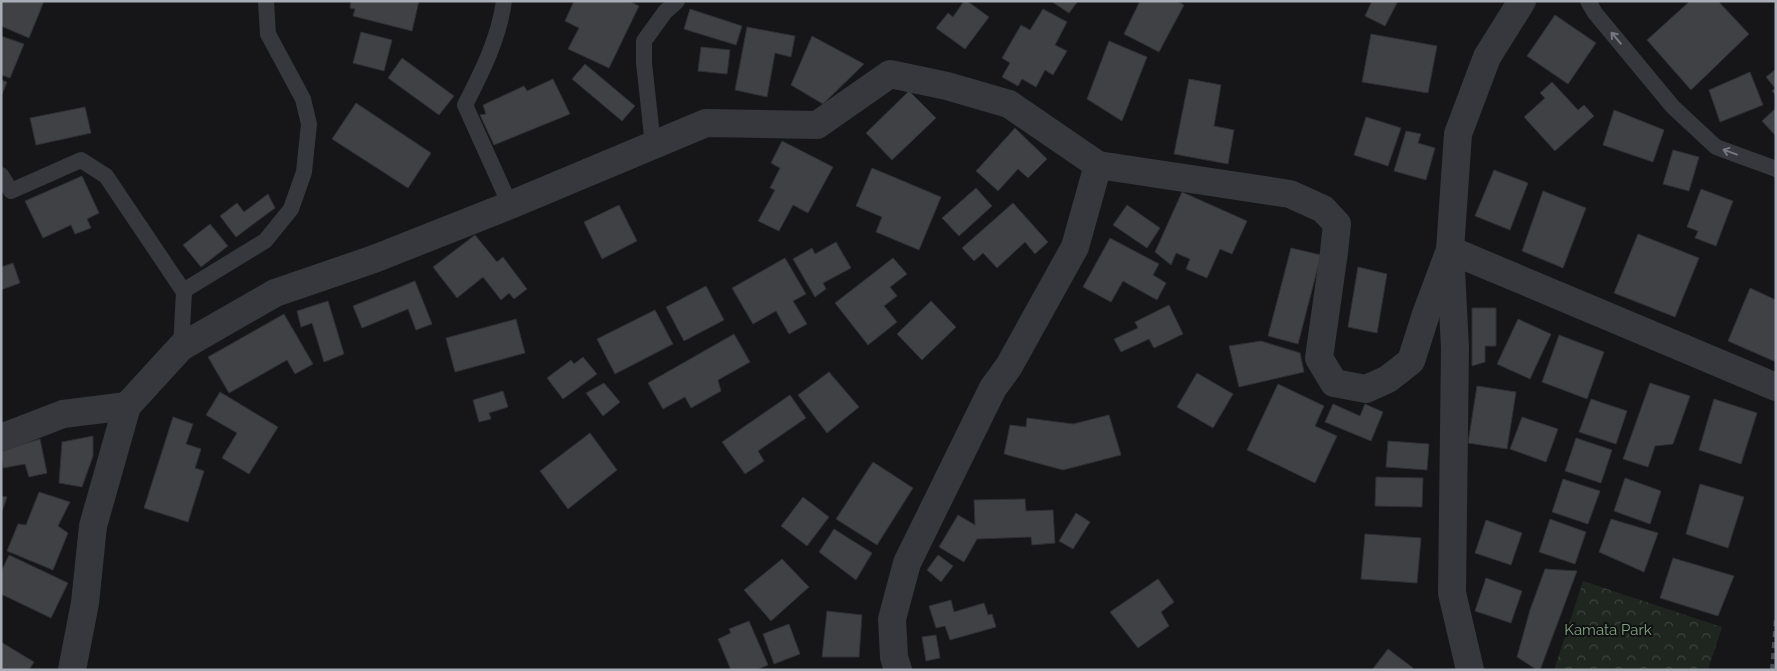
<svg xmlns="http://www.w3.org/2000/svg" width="1777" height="671" font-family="Raleway,sans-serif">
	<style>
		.park { fill: url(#park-crowns) }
		.building { fill: #404145; stroke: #303034 }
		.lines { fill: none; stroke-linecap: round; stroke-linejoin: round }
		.lane { stroke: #37383d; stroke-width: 16 }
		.street { stroke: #37383d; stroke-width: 28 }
		.rail { stroke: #4a4c52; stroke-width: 4; stroke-dasharray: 6 5; stroke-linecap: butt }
		.oneway { stroke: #757881 }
		.labels { text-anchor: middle; stroke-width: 4; stroke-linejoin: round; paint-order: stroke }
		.park-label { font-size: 15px; fill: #7fa381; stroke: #111113 }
	</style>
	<defs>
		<pattern id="park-crowns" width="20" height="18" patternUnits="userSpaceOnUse" patternTransform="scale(1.25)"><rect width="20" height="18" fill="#1e261f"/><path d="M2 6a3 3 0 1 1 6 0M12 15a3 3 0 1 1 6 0" fill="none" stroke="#3c433d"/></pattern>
	</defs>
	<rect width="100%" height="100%" fill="#161618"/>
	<path class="park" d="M1583,581L1722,627L1708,670H1554Z"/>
	<g class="building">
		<path d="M1,1H44L29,38L1,26Z"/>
		<path d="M351,1H419L412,31L353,16L355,9L350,8Z"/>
		<path d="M574,1H629L639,6L609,68L568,49L579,28L565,21Z"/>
		<path d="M964,1H967L989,17L965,49L936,28L948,13L953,17Z"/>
		<path d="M1051,1H1078L1069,13Z"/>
		<path d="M1140,1H1177L1184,5L1159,52L1124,34Z"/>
		<path d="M1372,1H1398L1385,26L1365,16Z"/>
		<path d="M1690,1H1718L1749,34L1691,90L1647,40Z"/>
		<path d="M690,9L742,26L736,45L684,29Z"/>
		<path d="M1043,9L1067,22L1055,45L1067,51L1053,75L1045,70L1036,87L1022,79L1018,86L1002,77L1010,63L1002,58L1021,25L1030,30Z"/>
		<path d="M1555,15L1596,43L1568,84L1527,56Z"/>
		<path d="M747,27L795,36L791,57L775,53L767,97L735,90Z"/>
		<path d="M361,32L392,40L384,71L353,63Z"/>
		<path d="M1371,34L1437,46L1428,93L1362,82Z"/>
		<path d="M1,36L24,44L10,78L1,75Z"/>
		<path d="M812,36L864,64L823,104L791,85Z"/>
		<path d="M1109,41L1147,57L1122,121L1087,99Z"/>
		<path d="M701,47L730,50L727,74L698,71Z"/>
		<path d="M402,58L454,96L439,115L388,78Z"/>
		<path d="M585,64L635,106L622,121L572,79Z"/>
		<path d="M1776,69V96L1772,91L1775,88L1766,77Z"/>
		<path d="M1750,72L1763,105L1720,122L1709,90Z"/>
		<path d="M553,79L570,114L494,145L480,115L486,114L483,105L524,86L527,91Z"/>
		<path d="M1189,79L1221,85L1214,126L1234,130L1228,164L1174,154Z"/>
		<path d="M1,80L7,82L1,97Z"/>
		<path d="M1552,82L1578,110L1584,105L1594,116L1555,151L1524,117L1545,98L1540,93Z"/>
		<path d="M909,91L936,118L892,160L866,133Z"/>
		<path d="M356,103L431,153L408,188L332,139Z"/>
		<path d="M85,107L91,133L36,145L30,118Z"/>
		<path d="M1776,108V134L1775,135L1762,121Z"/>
		<path d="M1614,110L1664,130L1653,162L1603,145Z"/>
		<path d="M1366,117L1401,128L1388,166L1354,155Z"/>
		<path d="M1015,128L1047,159L1028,178L1018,169L998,191L976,171Z"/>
		<path d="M1406,131L1421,134L1418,143L1435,148L1426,180L1394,171Z"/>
		<path d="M782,141L833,167L808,213L793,205L779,231L758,221L775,190L770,188L780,168L771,163Z"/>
		<path d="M1673,150L1699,157L1689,191L1663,184Z"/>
		<path d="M872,168L941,197L919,250L876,232L882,217L856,206Z"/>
		<path d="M1494,170L1528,183L1510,230L1475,216Z"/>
		<path d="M82,176L99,213L87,219L91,228L75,234L71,225L43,238L25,201Z"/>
		<path d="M976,188L992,206L959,236L942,218Z"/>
		<path d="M1701,189L1733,201L1716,246L1695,238L1698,231L1687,227Z"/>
		<path d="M1543,191L1586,208L1563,268L1522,251Z"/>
		<path d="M1182,192L1247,221L1232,254L1220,249L1207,278L1186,269L1190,259L1176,253L1171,265L1155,252Z"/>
		<path d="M268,194L275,208L236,237L220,216L237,203L244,212Z"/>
		<path d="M1013,203L1048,242L1035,254L1025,242L997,268L983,253L974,261L962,248Z"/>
		<path d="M619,205L637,241L602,259L584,222Z"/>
		<path d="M1127,205L1160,228L1147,248L1113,225Z"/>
		<path d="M210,224L228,246L201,267L183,245Z"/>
		<path d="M1638,234L1699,258L1675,317L1614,293Z"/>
		<path d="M475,235L497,262L503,257L527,289L514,299L509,293L501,300L483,277L457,298L433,267Z"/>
		<path d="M1110,238L1159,264L1153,275L1166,283L1157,300L1123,281L1111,302L1083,287Z"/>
		<path d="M836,242L851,268L823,283L826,289L815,297L793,259L812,248L815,254Z"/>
		<path d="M1291,248L1321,255L1298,344L1268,336Z"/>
		<path d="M785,258L806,294L793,301L807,324L789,334L776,311L753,324L732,288Z"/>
		<path d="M893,258L907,274L890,287L897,296L884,306L897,322L868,345L835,303Z"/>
		<path d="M13,263L20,283L1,290V267Z"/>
		<path d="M1358,267L1387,274L1377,333L1348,327Z"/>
		<path d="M415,281L432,324L416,330L408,309L362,328L353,306Z"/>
		<path d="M706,286L724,320L684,341L666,307Z"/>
		<path d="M1750,288L1776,300V362L1728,341Z"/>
		<path d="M328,301L344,354L324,362L312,323L301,327L297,311Z"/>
		<path d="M931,301L956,327L922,360L897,334Z"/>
		<path d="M1169,305L1183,334L1154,348L1149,339L1121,352L1114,339L1138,328L1135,322Z"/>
		<path d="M1472,308H1496V346H1485V362L1472,366Z"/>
		<path d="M655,310L673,344L615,374L597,339Z"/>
		<path d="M284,314L313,364L295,374L287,360L229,393L208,357Z"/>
		<path d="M516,319L525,353L455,372L446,338Z"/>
		<path d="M1518,319L1551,334L1530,379L1497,364Z"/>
		<path d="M734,334L750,362L718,380L721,391L691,408L685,397L663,409L648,383Z"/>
		<path d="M1559,335L1604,352L1587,399L1542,382Z"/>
		<path d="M1261,341L1300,353L1304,372L1239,387L1229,346Z"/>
		<path d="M583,357L597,374L563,399L547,378L571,360L574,364Z"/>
		<path d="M829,372L859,407L827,433L798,395Z"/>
		<path d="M1197,373L1233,394L1213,428L1177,407Z"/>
		<path d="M604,383L620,402L603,416L586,393Z"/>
		<path d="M1650,383L1690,396L1673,444L1655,446L1648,467L1623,459Z"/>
		<path d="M1278,384L1324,406L1315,426L1337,436L1315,483L1247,450Z"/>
		<path d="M1477,386L1516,392L1507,449L1468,443Z"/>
		<path d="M503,391L508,407L489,413L491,419L479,422L473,400Z"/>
		<path d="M220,392L278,427L249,474L222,458L237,433L206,415Z"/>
		<path d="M790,395L806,418L758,451L764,461L745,474L722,442Z"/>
		<path d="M1591,399L1627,411L1616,444L1579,432Z"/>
		<path d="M1714,399L1757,413L1741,464L1699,450Z"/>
		<path d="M1333,404L1360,416L1365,404L1383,412L1371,441L1325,422Z"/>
		<path d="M1109,415L1121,455L1063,470L1004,454L1010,425L1026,427L1027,418L1073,424Z"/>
		<path d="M173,417L193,424L186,444L201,449L195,468L204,471L188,522L144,508Z"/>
		<path d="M1522,417L1558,429L1546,462L1510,449Z"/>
		<path d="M590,433L617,470L568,509L540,471Z"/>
		<path d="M93,436V456L82,487L59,483L62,442Z"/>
		<path d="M1576,438L1612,450L1601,483L1565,471Z"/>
		<path d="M40,439L47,473L29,477L25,464L3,468L1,451Z"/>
		<path d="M1388,441L1429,444L1427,470L1386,467Z"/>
		<path d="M873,462L913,488L877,545L836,519Z"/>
		<path d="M1376,477L1423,478L1422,507L1375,506Z"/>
		<path d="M1625,478L1661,491L1650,524L1614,511Z"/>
		<path d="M1563,479L1600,491L1588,524L1552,512Z"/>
		<path d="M1700,484L1744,497L1728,548L1686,534Z"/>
		<path d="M39,492L70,502L58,526L68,533L53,570L7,551L18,524L26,525Z"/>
		<path d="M1,496L7,497L1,514Z"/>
		<path d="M803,497L829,517L807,546L781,526Z"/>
		<path d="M1025,499L1026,511L1053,510L1055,543L1032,545L1031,537L977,539L964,562L939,547L958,515L975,525L974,500Z"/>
		<path d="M1076,513L1090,522L1073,549L1059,541Z"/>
		<path d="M1550,519L1586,532L1575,564L1539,552Z"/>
		<path d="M1611,519L1658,533L1644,572L1599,552Z"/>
		<path d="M1486,520L1522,533L1511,565L1475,553Z"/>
		<path d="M834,529L872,553L856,580L819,552Z"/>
		<path d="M1365,534L1421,538L1417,583L1361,579Z"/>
		<path d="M9,555L68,583L51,618L1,594V572Z"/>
		<path d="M938,555L953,566L941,582L927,570Z"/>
		<path d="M1673,558L1734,576L1718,616L1660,598Z"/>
		<path d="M782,559L809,587L771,621L744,590Z"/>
		<path d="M1545,569L1577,571L1540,670H1537L1517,657L1530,610Z"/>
		<path d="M1486,578L1522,591L1511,623L1475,611Z"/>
		<path d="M1158,579L1174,602L1161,612L1169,626L1138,648L1110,612Z"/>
		<path d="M951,600L954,612L984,603L988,615L992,614L996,627L950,640L945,626L936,628L929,606Z"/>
		<path d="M827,611L862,615L859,657H822Z"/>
		<path d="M749,621L768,665L756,670H731L718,639L731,633L729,629Z"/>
		<path d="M789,624L800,654L774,664L763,634Z"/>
		<path d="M936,635L940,658L926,661L922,637Z"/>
		<path d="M1,642L34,662L29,670H1Z"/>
		<path d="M1388,649L1413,668L1412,670H1372Z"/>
	</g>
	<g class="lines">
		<g class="lane">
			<path d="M504,1C499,38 482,72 465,105L510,205"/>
			<path d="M1588,1L1595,13L1673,107L1716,147L1776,169"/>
			<path d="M653,145L644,63V41L665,12L677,1"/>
			<path d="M1,175L11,191L81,160L106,176L184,292L181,347"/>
			<path d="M183,291L265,241L291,209L304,172L309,124L303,99L268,34L266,1"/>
		</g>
		<g class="street">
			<path d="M1098,165L1290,194L1323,209L1337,224L1334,252L1319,358L1334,383L1366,389L1388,379L1411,361L1426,314L1450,250L1776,387"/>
			<path d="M1,438L63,414L127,406"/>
			<path d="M72,670L85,603L93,526L127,406L181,347L275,293L374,259L508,206L706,123L817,125L890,74L947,86L1009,104L1098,165L1075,247L1009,366L993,388L907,563L892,619L894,657L898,670"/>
			<path d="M1470,670L1452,593L1455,348L1450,250L1458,134L1487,57L1522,1"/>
		</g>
		<path class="rail" d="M1772,670L1776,618"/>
	</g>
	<defs><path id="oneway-shaft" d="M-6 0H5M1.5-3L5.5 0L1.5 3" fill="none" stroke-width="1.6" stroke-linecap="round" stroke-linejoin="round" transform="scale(1.25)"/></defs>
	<g class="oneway">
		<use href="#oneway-shaft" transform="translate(1616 38) rotate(-130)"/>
		<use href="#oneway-shaft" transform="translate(1730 152) rotate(-160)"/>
	</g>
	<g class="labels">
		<g class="park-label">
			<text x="1608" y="635">Kamata Park</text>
		</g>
	</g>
	<rect width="1777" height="671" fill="none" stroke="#a8adb8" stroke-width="5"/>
</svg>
